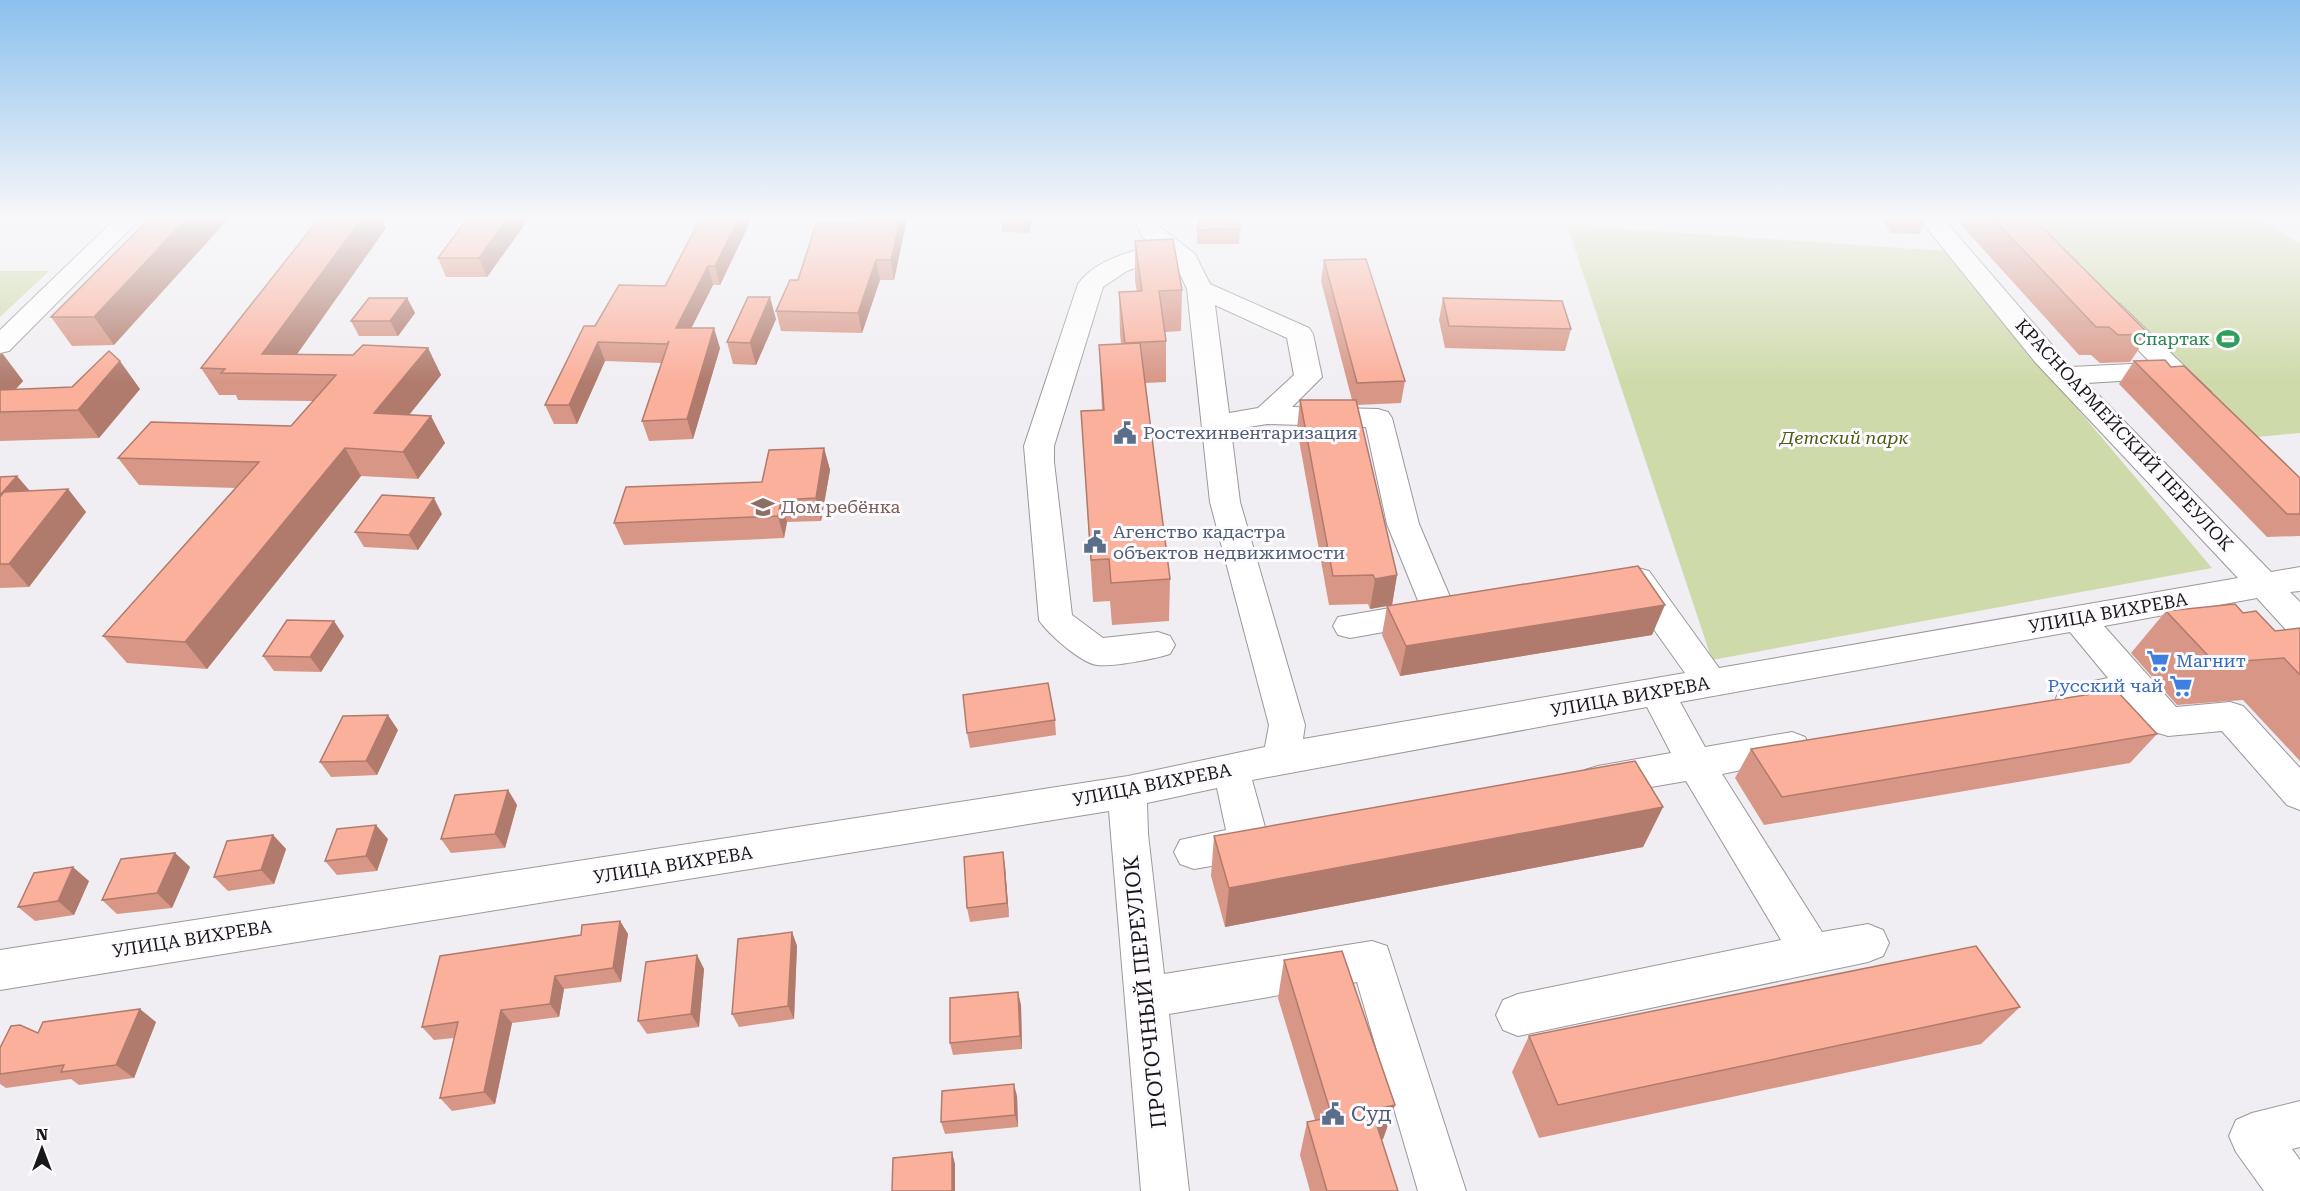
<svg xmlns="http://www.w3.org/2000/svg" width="2300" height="1191" font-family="'Roboto Serif',serif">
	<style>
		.green { fill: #cedaaa }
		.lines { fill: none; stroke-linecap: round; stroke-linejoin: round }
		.minor-casing { stroke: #9b989c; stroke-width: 2 }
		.minor { fill: #fff; fill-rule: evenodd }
		.wall { fill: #d89786 }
		.shaded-wall { fill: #b07b6d }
		.building { fill: #fbb09c; stroke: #b07b6d; stroke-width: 1.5 }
		.labels { text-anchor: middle; stroke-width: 6; stroke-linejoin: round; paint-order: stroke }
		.leisure-label { font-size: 18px; fill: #27864d; stroke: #fdfbff; text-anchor: end }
		.service-label { font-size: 18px; fill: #4e5e75; stroke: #fdfbff; text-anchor: start }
		.street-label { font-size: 18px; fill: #191819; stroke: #fdfbff }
		.park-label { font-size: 18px; font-style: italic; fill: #4f5c0e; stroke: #fdfbff }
		.education-label { font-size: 18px; fill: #785e54; stroke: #fdfbff; text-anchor: start }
		.shop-label { font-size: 18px; fill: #366cbe; stroke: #fdfbff; text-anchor: start }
		.near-street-label { font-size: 21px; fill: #191819; stroke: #fdfbff }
		.near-service-label { font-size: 21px; fill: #4e5e75; stroke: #fdfbff; text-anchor: start }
	</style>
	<rect width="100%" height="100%" fill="#f0eef2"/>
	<g class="green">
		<path d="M2029,216H2256L2300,244V433L2257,437Z"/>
		<path d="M1567,225L1944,251L2212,568L1712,660Z"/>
		<path d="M0,271H49L0,317Z"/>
	</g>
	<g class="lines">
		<g class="minor-casing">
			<g id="minor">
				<path d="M118,216H143L9,351L0,353V330Z"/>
				<path d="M1132,216H1154L1160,227L1195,254L1210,284L1309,328L1313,334L1322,377L1292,407L1378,409L1388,412L1392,418L1419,524L1456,611L1451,620L1350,638L1338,635L1333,626L1338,617L1419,603L1387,524L1366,427L1267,424L1231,430L1240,502L1305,725L1303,739L1685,673L1618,579L1622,571L1634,567L1649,571L1719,668L2238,578L2035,362L1917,216H1941L2071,367L2151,363L2098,309L2102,304L2111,301L2120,304L2211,392L2207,398C2188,403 2180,391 2167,378L2087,383L2271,572L2300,567V591L2290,592L2300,602V635L2288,632L2257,598L2104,626L2176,707L2230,702L2243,706L2300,768V810L2287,805L2222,731L2168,736L2155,732L2128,702L2074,712L2061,708L2056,698L2061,688L2108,678L2070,632L1680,702L1705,747L1792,732L1805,737L1810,747L1805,757L1722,774L1822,932L1868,924L1883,930L1889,943L1883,956L1868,962L1518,1036L1503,1030L1496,1015L1503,1000L1518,994L1781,940L1686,781L1598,796L1585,792L1579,781L1585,770L1598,766L1671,753L1647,707L1252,780L1265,827L1271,829L1277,841L1271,853L1257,858L1194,869L1180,864L1174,852L1180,840L1226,830L1217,788L1147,803L1148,834L1164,974L1372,941L1387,946L1466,1191H1418L1357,982L1169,1014L1189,1191H1141L1109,811L0,990V950L1128,776L1265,747L1269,725L1210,502L1187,289L1175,263L1167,256L1127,271L1103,287L1054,446V462L1072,615L1103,638L1158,632L1170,636L1175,645L1170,654C1154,659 1113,667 1097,665C1081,663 1047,633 1039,620L1024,446L1078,284C1094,261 1127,253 1152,245L1142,236ZM1215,305L1287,338L1294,375L1258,408L1229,413Z"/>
				<path d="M2300,1101V1147L2292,1149L2300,1160V1191H2264L2236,1152L2229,1136L2236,1120L2252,1113Z"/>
			</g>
		</g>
		<use href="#minor" class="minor"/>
	</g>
	<g class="wall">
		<path d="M152,216L114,345L72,346L51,317Z"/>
		<path d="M307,216H380L386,228L297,354L353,355L428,348L441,375L409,415L445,443L418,479L361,476L207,669L127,663L103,636L235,488L139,485L118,458L291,426L313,401L238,400L236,395H219L201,368L318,219H309Z"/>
		<path d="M702,216H748L750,222L720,285H713L691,328L720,348L693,439L649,441L642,421L662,363L605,361L577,424H554L545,405L595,326L665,286Z"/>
		<path d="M1002,216H1033L1029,233L1002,232Z"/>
		<path d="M1879,216H1923L1926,220L1919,234L1891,233Z"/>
		<path d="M1955,216H2031L2149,334L2130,362L2100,363L2091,355H2079L1954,217Z"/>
		<path d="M906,223L894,280H880L862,333L781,331L776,311L798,280L860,224Z"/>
		<path d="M523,226L487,277H446L438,258Z"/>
		<path d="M1240,229L1239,244H1197V230Z"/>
		<path d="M1135,241L1182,290L1181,331L1165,332L1166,341V382L1145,383L1170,579L1169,621L1112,625L1110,601L1093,602L1081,411L1102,410L1099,345L1121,344L1120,333L1119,292H1137L1135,281Z"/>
		<path d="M1324,260L1405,381L1401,403L1357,405L1397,575L1392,605L1652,635L1400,676L1382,635L1387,606L1370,609L1368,604L1329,605L1297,429L1300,400H1352L1321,281Z"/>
		<path d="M407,298L415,313L398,336H359L351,321Z"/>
		<path d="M1443,298L1571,329L1565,351L1445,348L1439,320Z"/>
		<path d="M776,319L756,365L733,364L727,342Z"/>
		<path d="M0,353H2L23,381L16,389H140L99,438L0,441Z"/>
		<path d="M2134,361L2300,478V536L2267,537L2119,384Z"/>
		<path d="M824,448L830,470L821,521L787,522L784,538L624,545L614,523L762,482Z"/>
		<path d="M0,477L29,491L68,489L86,512L29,587L0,588Z"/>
		<path d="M442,514L418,550L364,547L355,532Z"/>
		<path d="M2166,611L2243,613L2275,631L2300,628V761L2243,700L2177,705L2131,653Z"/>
		<path d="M344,636L321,672L274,671L263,656Z"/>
		<path d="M1055,720L1056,735L970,748L967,733Z"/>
		<path d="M398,730L377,775L331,777L320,762Z"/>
		<path d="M2157,734L2130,763L1764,825L1735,778L1751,749Z"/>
		<path d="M508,790L517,805L505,848L451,853L441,839Z"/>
		<path d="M1663,807L1643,847L1225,927L1211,876L1214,836Z"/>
		<path d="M273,835L286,849L274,884L228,891L214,877Z"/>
		<path d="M388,839L377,871L337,875L325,861Z"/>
		<path d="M175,853L190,867L172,908L117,914L102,900Z"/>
		<path d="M1005,866L1009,917L970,922L967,908Z"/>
		<path d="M89,881L74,915L35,921L18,907Z"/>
		<path d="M620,921L628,934L621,982L564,989L559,1017L512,1023L495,1104L452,1111L440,1098L454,1038L434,1040L422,1027L581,935Z"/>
		<path d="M792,932L797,946L794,1019L739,1027L732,1014Z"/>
		<path d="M697,955L704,969L699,1027L647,1034L638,1021Z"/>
		<path d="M1284,960L1395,1105L1383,1139L1381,1140L1398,1191H1310L1300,1155L1307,1122L1315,1120L1278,998Z"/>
		<path d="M1021,1005L1022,1049L953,1055L950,1043Z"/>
		<path d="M2020,1007L1981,1044L1539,1138L1512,1072L1529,1036Z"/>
		<path d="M156,1022L134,1078L79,1085L71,1079L6,1088L0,1084V1048L38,1033Z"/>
		<path d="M1017,1096L1018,1127L945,1134L941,1122Z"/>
	</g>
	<g class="shaded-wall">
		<path d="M189,216H231L114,345L94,317Z"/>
		<path d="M364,216H380L386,228L283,374L262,354Z"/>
		<path d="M509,216H531L487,277L479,258Z"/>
		<path d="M740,216H748L750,222L720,285L715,266Z"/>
		<path d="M901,216H905L906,223L894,280L891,260Z"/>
		<path d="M1029,216H1033L1029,233L1028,218Z"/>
		<path d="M876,260L880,280L862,333L858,313Z"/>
		<path d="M708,266L713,285L682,347L676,328Z"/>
		<path d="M770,297L776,319L756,365L750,343Z"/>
		<path d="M407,298L415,313L398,336L390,321Z"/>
		<path d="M714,328L720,348L693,439L687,419Z"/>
		<path d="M598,342L605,361L577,424L569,405Z"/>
		<path d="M428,348L441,375L389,440L374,413Z"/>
		<path d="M2,353L23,381L0,406V355Z"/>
		<path d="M120,361L140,389L99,438L78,410Z"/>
		<path d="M431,416L445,443L418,479L403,452Z"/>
		<path d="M345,448L361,476L207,669L185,642Z"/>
		<path d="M824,448L830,470L821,521L816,498Z"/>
		<path d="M17,476L30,491L0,499V495Z"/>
		<path d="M68,489L86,512L29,587L9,564Z"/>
		<path d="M434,498L442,514L418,550L409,535Z"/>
		<path d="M781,500L787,522L784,538L778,516Z"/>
		<path d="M1397,575L1392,605L1370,609L1375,579Z"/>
		<path d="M1665,605L1652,635L1400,676L1406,646Z"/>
		<path d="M334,621L344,636L321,672L310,657Z"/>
		<path d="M388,715L398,730L377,775L366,761Z"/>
		<path d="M508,790L517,805L505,848L495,834Z"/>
		<path d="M1663,807L1643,847L1225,927L1229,888Z"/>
		<path d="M376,825L388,839L377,871L366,856Z"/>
		<path d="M273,835L286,849L274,884L261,870Z"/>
		<path d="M1003,852L1005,866L1009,917L1007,903Z"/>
		<path d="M175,853L190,867L172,908L157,893Z"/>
		<path d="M73,867L89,881L74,915L58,901Z"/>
		<path d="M620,921L628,934L621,982L613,968Z"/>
		<path d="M792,932L797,946L794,1019L788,1006Z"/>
		<path d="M697,955L704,969L699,1027L691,1014Z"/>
		<path d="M555,976L564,989L559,1017L550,1004Z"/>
		<path d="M1018,992L1021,1005L1022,1049L1020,1036Z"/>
		<path d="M140,1009L156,1022L134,1078L116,1065Z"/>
		<path d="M501,1010L512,1023L495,1104L484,1092Z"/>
		<path d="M1014,1084L1017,1096L1018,1127L1015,1115Z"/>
		<path d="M1395,1105L1383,1139L1361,1144L1372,1110Z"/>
		<path d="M952,1152L955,1164V1191H952Z"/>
	</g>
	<g class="building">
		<path d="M152,216H189L94,317H51Z"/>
		<path d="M321,216H364L262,354L353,355L363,345L428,348L374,413L431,416L403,452L345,448L185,642L103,636L259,462L118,458L151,422L291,426L336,375L221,373L225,369L201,368Z"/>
		<path d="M469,216H509L479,258H438Z"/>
		<path d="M702,216H740L715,266H708L676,328H714L687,419L642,421L669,341L667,344L598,342L569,405H545L584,326H595L619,285L665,286Z"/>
		<path d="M862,216H901L891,260H876L858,313L776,311L790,280H798L816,224H860Z"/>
		<path d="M1002,216H1029L1028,218H1001Z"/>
		<path d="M1201,216H1238L1240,229L1197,230Z"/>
		<path d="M1895,216H1923L1926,220L1897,219Z"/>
		<path d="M1991,216H2031L2149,334L2118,335L2109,327H2096Z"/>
		<path d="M1173,239L1182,290L1159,291L1166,341L1125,343L1119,292L1142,291L1135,241Z"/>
		<path d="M1366,259L1405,381L1357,383L1324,260Z"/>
		<path d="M748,297H770L750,343L727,342Z"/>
		<path d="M369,298H407L390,321H351Z"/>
		<path d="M1443,298L1562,301L1571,329L1449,326Z"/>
		<path d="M1140,343L1170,579L1111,583L1109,559L1091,560L1081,411L1104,410L1099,345Z"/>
		<path d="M109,351L120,361L78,410L0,412V390L72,387Z"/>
		<path d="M2165,360L2171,367L2184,366L2300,478V514H2287L2134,361Z"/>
		<path d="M1300,400H1356L1397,575L1375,579L1373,575L1333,576Z"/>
		<path d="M824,448L816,498L781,500L778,516L614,523L626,487L762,482L769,450Z"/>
		<path d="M17,476L0,495V477Z"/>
		<path d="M68,489L9,564H0V497L4,492Z"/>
		<path d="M382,495L434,498L409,535L355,532Z"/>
		<path d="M1638,566L1665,605L1406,646L1387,606Z"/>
		<path d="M2235,604L2243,613L2256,611L2275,631L2300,628V675L2284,658L2215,663L2166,611Z"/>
		<path d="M287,620L334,621L310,657L263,656Z"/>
		<path d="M1048,683L1055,720L967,733L963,695Z"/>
		<path d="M2116,690L2157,734L1782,797L1751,749Z"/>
		<path d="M388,715L366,761L320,762L343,716Z"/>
		<path d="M1635,761L1663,807L1229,888L1214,836Z"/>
		<path d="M508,790L495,834L441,839L455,795Z"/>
		<path d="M376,825L366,856L325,861L337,829Z"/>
		<path d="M273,835L261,870L214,877L227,841Z"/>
		<path d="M1003,852L1007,903L967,908L964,857Z"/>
		<path d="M175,853L157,893L102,900L121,859Z"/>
		<path d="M73,867L58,901L18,907L34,873Z"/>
		<path d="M620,921L613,968L555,976L550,1004L501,1010L484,1092L440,1098L458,1022L422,1027L440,956L581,935L582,925Z"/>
		<path d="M792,932L788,1006L732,1014L738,939Z"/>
		<path d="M1976,946L2020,1007L1558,1105L1529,1036Z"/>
		<path d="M1342,951L1395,1105L1372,1110L1398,1191H1327L1307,1122L1332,1117L1284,960Z"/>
		<path d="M697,955L691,1014L638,1021L646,962Z"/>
		<path d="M1018,992L1020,1036L950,1043V998Z"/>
		<path d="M140,1009L116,1065L61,1072L64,1065L0,1074V1048L11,1026L20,1025L38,1033L43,1022Z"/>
		<path d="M1014,1084L1015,1115L941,1122L942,1091Z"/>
		<path d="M952,1152V1191H892L893,1158Z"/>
	</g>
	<linearGradient id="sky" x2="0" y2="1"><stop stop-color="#8bc0ee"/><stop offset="0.57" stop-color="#f8f7f9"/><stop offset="1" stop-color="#f8f7f9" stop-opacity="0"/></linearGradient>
	<rect width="2300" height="382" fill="url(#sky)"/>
	<defs>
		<g id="stadium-bare" transform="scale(1.8)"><path d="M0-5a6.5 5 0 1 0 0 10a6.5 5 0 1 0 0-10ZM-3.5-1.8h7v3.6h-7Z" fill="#2e9e5b" stroke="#fdfbff" stroke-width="2.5" paint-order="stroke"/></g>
		<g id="civic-bare" transform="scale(1.8)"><path d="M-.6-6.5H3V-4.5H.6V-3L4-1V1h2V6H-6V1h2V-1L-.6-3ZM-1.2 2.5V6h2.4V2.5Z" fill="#5c6f8a" stroke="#fdfbff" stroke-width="2.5" paint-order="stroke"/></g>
		<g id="school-bare" transform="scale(1.8)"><path d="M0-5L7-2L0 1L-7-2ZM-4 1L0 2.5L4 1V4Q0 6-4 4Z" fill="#8d6e63" stroke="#fdfbff" stroke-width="2.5" paint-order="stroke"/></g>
		<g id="supermarket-bare" transform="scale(1.8)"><path d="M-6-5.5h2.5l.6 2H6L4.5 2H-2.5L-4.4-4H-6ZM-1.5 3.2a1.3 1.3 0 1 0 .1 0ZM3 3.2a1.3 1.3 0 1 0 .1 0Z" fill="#3f7fe0" stroke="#fdfbff" stroke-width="2.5" paint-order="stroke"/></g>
	</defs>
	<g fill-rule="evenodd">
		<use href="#stadium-bare" x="2228" y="339"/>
		<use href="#civic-bare" x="1125" y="433"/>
		<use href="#school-bare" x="763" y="507"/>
		<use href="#civic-bare" x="1095" y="542"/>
		<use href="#supermarket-bare" x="2158" y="661"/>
		<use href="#supermarket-bare" x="2181" y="686"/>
		<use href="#civic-bare" x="1333" y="1114"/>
	</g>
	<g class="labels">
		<g class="leisure-label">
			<text x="2210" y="345">Спартак</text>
		</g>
		<g class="service-label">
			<text x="1143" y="439">Ростехинвентаризация</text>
			<text x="1113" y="538">Агенство кадастра<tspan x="1113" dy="21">объектов недвижимости</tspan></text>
		</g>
		<g class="street-label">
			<text transform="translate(2124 435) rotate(47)" y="6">КРАСНОАРМЕЙСКИЙ ПЕРЕУЛОК</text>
			<text transform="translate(2108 613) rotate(-10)" y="6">УЛИЦА ВИХРЕВА</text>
			<text transform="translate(1630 697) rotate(-10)" y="6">УЛИЦА ВИХРЕВА</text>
			<text transform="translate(1152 785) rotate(-11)" y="6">УЛИЦА ВИХРЕВА</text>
			<text transform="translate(673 865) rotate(-9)" y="6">УЛИЦА ВИХРЕВА</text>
			<text transform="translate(192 939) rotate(-9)" y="6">УЛИЦА ВИХРЕВА</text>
		</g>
		<g class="park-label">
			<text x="1844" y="444">Детский парк</text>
		</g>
		<g class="education-label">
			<text x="781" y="513">Дом ребёнка</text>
		</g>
		<g class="shop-label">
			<text x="2176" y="667">Магнит</text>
			<text x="2163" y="692" text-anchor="end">Русский чай</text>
		</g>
		<g class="near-street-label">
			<text transform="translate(1145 992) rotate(-96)" y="7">ПРОТОЧНЫЙ ПЕРЕУЛОК</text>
		</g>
		<g class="near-service-label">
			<text x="1351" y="1121">Суд</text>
		</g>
	</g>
	<g transform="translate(42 1149)" stroke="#fdfbff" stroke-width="4.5" paint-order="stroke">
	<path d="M0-4.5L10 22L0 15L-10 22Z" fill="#191819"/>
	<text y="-9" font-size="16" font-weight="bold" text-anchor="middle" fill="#191819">N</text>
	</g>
</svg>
